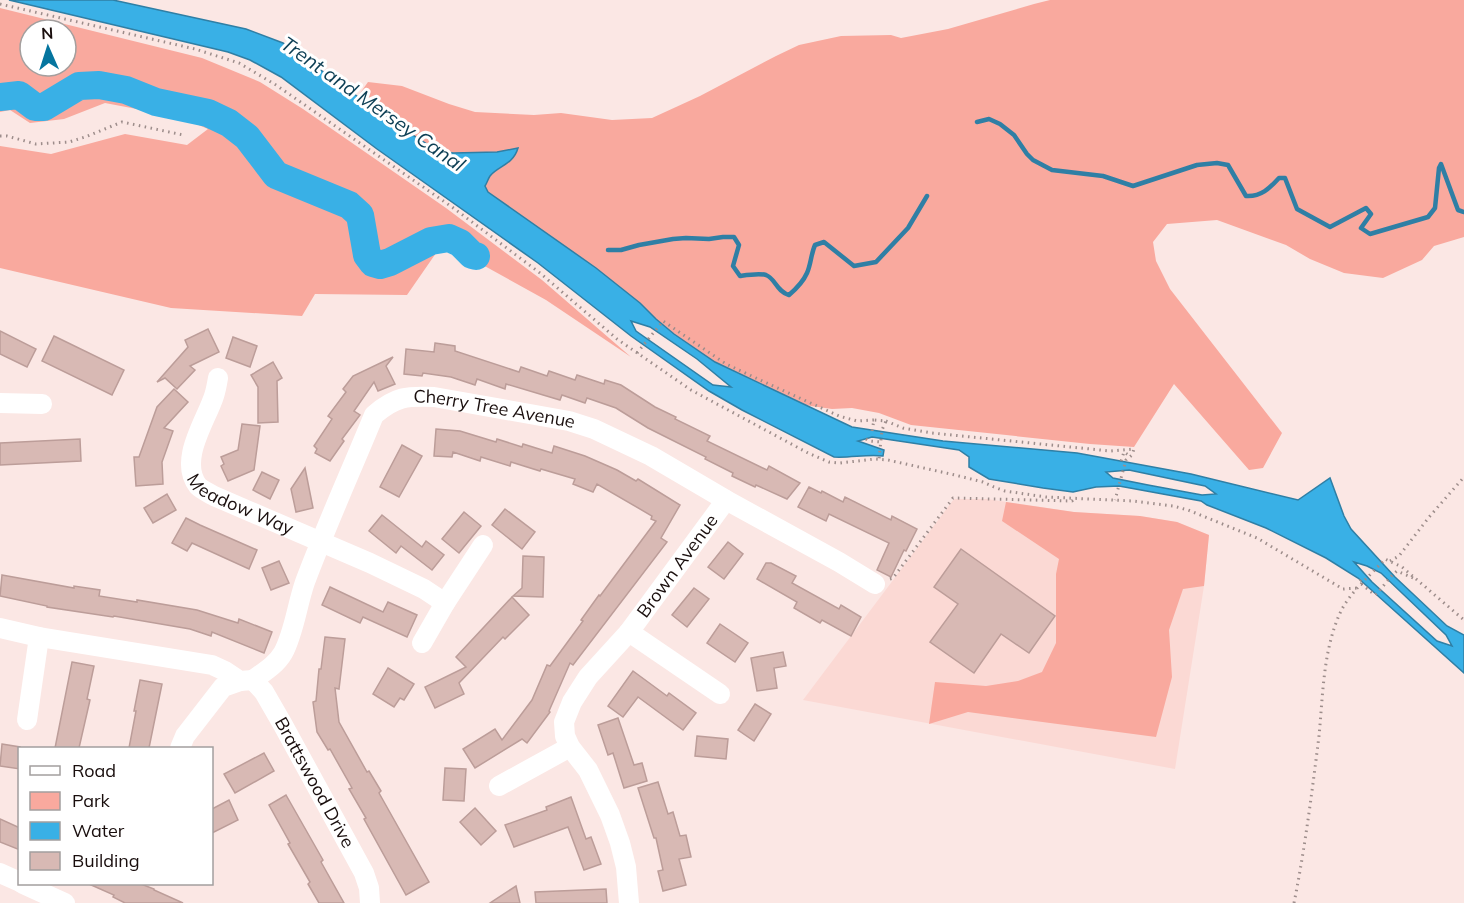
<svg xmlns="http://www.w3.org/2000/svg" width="1464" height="903" font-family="Mulish,sans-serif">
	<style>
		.built { fill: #fbd9d4 }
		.green { fill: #f9a99e; fill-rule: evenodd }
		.water { fill: #39b0e6; stroke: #2f7fa5; stroke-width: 1.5; fill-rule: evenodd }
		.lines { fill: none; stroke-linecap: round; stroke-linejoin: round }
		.stream { stroke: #2f7fa5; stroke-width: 4.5 }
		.river { stroke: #39b0e6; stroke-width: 28 }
		.building { fill: #d8b9b4; stroke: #bc9d99; stroke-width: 1.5 }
		.path { stroke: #9d8d8b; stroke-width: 3; stroke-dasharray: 1.5 4.5; stroke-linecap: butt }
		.minor { stroke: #fff; stroke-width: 20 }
		.labels { text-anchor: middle; stroke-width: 6; stroke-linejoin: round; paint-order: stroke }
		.street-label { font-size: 18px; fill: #190e0d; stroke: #fff }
		.water-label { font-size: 20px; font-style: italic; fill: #0c3e54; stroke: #fff }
	</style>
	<rect width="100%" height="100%" fill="#fbe7e4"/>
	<path class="built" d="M954,499H987L1074,512L1140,516L1177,522L1209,535L1204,586L1175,769L803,700Z"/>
	<g class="green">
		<path d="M1050,0H1464V237L1434,246L1422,260L1383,278L1344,273L1310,259L1286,245L1217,220L1167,224L1153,242L1156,261L1170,289L1282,433L1263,468L1249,470L1174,384L1134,447L1090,444L911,425L879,413L852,408L832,409L804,405L715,362L674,334L656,319L640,303L596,268L488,192L485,186L490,175L511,160L517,149L497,152L453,153L436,150L400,127L358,96L368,82L402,86L449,104L475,112L534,115L561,113L612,120L652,118L700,96L776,56L799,45L841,36L891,35L901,38L948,29L1034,4Z"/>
		<path d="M0,8L202,58L260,82L303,109L446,208L542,280L631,357L546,300L443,243L407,295L315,294L302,316L171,308L0,268V146L51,154L125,134L187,145L208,129L196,124L163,114L105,103L64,119L30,123L10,110L0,112ZM30,30H66V66H30Z"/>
		<path d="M1006,502L1074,512L1140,516L1177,522L1209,535L1204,586L1183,589L1169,630L1172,677L1156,737L968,712L929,724L935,682L986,686L1018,681L1042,672L1056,643V574L1059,559L1002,521Z"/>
	</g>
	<path class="water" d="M9,0H113L246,29L283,43L400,127L436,150L453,153L497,152L518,148C513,165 498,166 490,176C488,179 487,183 485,186L488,192L596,268L640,303L656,319L674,334L715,362L852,427L943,441L1077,453L1191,474L1298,500L1330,478L1344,516L1351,529L1395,577L1447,626L1464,635V673L1358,578L1326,558L1266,528L1207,505L1201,501L1119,486L1096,487L1073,492L1043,488L989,479L969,467V457L959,450L872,437L858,441L884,450L883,456C867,454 851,458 834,457L742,410L709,391L631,336L538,263L377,149L281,77L250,60L228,52ZM631,321L650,327L697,359L731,387L713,385L636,331ZM1129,470L1205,486L1216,494L1202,495L1148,485L1113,478L1106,472ZM1354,562L1367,566L1381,573L1446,635L1452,646L1437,641L1372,582Z"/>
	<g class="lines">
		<g class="stream">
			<path d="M977,122L989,119L1000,124L1014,135L1027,154L1033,160L1052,170L1103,176L1133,186L1197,165L1217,163L1228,165L1246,196C1261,197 1270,188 1279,178H1285L1297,209L1330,227L1366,208L1371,214L1361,228L1370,234L1428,217L1435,208L1439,168L1441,164L1458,210L1464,212"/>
			<path d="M608,250H621L639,245L673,239L686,238L709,239L723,237H734L739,245L733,266L740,276C747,275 759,273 766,275C776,279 776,291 789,295C796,289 803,282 807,273C811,264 811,254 815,245L824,242L854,266L876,262L908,228L927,196"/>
		</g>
		<path class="river" d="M0,97L19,95L35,107H44L79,86L99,85L126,90L156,102L208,113L229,123L247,137L276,175L349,205L360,215L367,255L373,263L380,265L390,262L431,241L449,238L460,243L472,255L476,256"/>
	</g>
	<g class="building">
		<path d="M208,329L219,352L190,366L195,370L177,389L165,378L157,382L188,347L185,340Z"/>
		<path d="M0,331L36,349L27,367L0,354Z"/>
		<path d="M54,336L124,370L112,395L42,361Z"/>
		<path d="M233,337L257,346L250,367L226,358Z"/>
		<path d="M435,343L455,346V351L519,372L521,367L547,376L549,371L575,380L577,375L604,384L605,380L621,385L655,407L676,417L675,419L710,436L707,441L767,470L769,466L800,483L787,499L756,485L755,487L732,476L733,473L705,459L706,457L648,428L616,408L587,398L585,403L562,395L560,400L506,384L505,389L477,379L475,385L451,377L423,373L422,376L404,374L406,349L434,352Z"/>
		<path d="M393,357L386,366L395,384L378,391L374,382L354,411L360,415L342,439L344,441L330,461L315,453L317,449L314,446L332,419L328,416L346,392L343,389L353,376Z"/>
		<path d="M273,362L282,378L277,381L278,422L258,423V387L251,375Z"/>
		<path d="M174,389L188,402L164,428L173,431L162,462L163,484L136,486L134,457H139L157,407Z"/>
		<path d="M242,424L260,426L254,470L228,481L221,466L224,464L221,457L238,450Z"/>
		<path d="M436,429L460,431L496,442L497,439L522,447L523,444L552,453L554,446L585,456L617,470L636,481L638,479L680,505L661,538L667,542L573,665L570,663L549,711L550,712L527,743L522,739L475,768L463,749L495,729L502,740L532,700L547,665L550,666L583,621L581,620L599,595L600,596L656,521L651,519L652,516L597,484L593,492L573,484L575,479L541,469L540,471L511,462L510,466L481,457L480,461L453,452L452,457L434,456Z"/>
		<path d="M80,439L81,461L0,465V443Z"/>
		<path d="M402,445L422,456L399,497L380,487Z"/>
		<path d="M305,468L313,508L296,512L291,489Z"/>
		<path d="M262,472L279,480L270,499L253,490Z"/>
		<path d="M809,487L821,493L822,491L843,502L845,497L891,520L892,516L917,529L906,551L904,550L891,577L877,570L889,543L829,514L826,521L798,507Z"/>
		<path d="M167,494L176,510L153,523L144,508Z"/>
		<path d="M505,509L535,532L522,549L492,525Z"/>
		<path d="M464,512L481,526L459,553L442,539Z"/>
		<path d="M382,515L422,547L426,541L444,555L432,570L401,546L396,553L369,531Z"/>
		<path d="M186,518L200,525L257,550L249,569L192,543L187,551L172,543Z"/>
		<path d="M728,542L743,554L724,579L708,567Z"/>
		<path d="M961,549L1055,616L1029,653L1001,634L974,673L930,642L958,604L934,587Z"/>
		<path d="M523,556L544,557L543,597L513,596L522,588Z"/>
		<path d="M279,561L289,583L271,590L262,568Z"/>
		<path d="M766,563H771L796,576L792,583L839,609L841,605L861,617L851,636L822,620L820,623L794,608L797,602L757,579Z"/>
		<path d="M2,575L74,588V586L100,590L99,596L137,602V600L197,610L238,623L239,619L272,632L264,653L212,632L211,636L190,629L114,616L113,617L47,607V606L0,596Z"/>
		<path d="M330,587L383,612L388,602L417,615L407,637L363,617L360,623L322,605Z"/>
		<path d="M694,588L709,599L687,627L672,615Z"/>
		<path d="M512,597L529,615L505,639L503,637L459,683L464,694L435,708L425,687L466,667L456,657Z"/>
		<path d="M720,624L748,643L735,662L707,643Z"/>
		<path d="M325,637L345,639L339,689L335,688L339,722L367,772L369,771L381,791L379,793L429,882L406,895L364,819L366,818L349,789L352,788L330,749L328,750L317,732L313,702L316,701L319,669H321Z"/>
		<path d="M783,652L786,666L774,668L777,688L757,691L751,658Z"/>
		<path d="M72,662L94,666L87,699L90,700L79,748H55Z"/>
		<path d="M388,668L414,684L404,700L400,698L394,707L373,694Z"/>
		<path d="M633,671L667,696L669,693L696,713L683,730L638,697L623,717L608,706Z"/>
		<path d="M140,680L162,684L149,748H129L136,711H134Z"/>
		<path d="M755,704L771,714L754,741L738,730Z"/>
		<path d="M618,718L634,765L642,763L647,781L624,788L613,753L608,755L598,725Z"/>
		<path d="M697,736L728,739L726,759L695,756Z"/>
		<path d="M2,744L20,747V769L0,766Z"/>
		<path d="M264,753L274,771L235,793L224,774Z"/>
		<path d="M445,768L466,769L464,801L443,800Z"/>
		<path d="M658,782L668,814L673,812L680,836L686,835L691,857L679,859L686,885L663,891L658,871L663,870L656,838H654L638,788Z"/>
		<path d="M286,795L323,860L321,862L344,903H319L308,884L310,882L288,844L290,843L269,805Z"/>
		<path d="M571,797L586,839L591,837L601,864L584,870L568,827L514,847L505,825L547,810L546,807Z"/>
		<path d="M229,800L238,820L212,833V809Z"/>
		<path d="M475,808L496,831L481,845L460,822Z"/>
		<path d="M0,819L20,828V850L0,842Z"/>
		<path d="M89,884H141L154,889V890L183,903H125L113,897L114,895Z"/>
		<path d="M516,886L520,903H490Z"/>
		<path d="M606,889L607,903H536L535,892Z"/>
	</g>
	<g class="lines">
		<g class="path">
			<path d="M0,4L195,49L239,63L276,85L452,207L540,273L617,339L691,390L808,453L829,462L840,463L875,459L888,460L955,475L983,482L994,487L1005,491L1046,497L1133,501L1173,506L1188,510L1257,538L1343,589L1358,588"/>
			<path d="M0,136H7L36,144L69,142L85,137L122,122L183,135"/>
			<path d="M637,353L663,321L726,364L758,379L839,416L857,421L874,420"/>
			<path d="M886,421L903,428L932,433L1110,451L1134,449L1132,455L1126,460L1115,500"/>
			<path d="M872,431L874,420L886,421L882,430L879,459"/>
			<path d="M866,439L869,441L881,442"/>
			<path d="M1121,461L1124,452L1130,456"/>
			<path d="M1390,561L1399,556L1430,516L1464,477"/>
			<path d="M890,579L893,578L953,498L1072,501L1075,498"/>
			<path d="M1361,580L1359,582L1375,595C1383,588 1388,578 1397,571L1413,578"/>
			<path d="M1294,903C1305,848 1312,792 1319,736C1323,695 1323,649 1341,611C1351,591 1370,576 1385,559L1402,567L1464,620"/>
		</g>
		<g class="minor">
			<path id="s1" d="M218,378C217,384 216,390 214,396C206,421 178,460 198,486C202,490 209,493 214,496L370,563L424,589L445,603"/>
			<path d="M0,403L42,404"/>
			<path d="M0,628L39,637L212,665L225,671L240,681L253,680"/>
			<path d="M629,632L720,694"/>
			<path d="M422,643L445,603L483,545"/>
			<path id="s2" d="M253,680C264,672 276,665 283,653C294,633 297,605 305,582C326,526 351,471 374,415C396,396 407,396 434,397L569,421L594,429L651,456L726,500L839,562L875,584"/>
			<path id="s3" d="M253,680L264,692L283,725L364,873L369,888L370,903"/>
			<path d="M27,720L39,637"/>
			<path d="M180,748L185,736L223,687L240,681"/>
			<path d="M499,786L570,747"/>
			<path d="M0,873L20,882"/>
			<path d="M23,884L65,903"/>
			<path id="s4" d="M629,903L626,867L620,843L610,815L588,770L570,747L565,736L564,722L572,702L588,677L629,632L726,500"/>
		</g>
	</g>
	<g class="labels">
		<g class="street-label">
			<text dy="6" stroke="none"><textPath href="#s2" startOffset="422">Cherry Tree Avenue</textPath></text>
			<text dy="6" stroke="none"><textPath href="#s1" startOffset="160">Meadow Way</textPath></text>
			<text dy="6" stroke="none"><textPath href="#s4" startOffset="390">Brown Avenue</textPath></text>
			<text dy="6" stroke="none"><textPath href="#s3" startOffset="120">Brattswood Drive</textPath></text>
		</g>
		<g class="water-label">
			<text transform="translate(373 104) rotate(35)" y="7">Trent and Mersey Canal</text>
		</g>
	</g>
	<rect x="18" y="747" width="195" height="138" fill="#ffffff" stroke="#a39f9e" stroke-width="1.5"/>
	<rect x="30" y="766" width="30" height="9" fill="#ffffff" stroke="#a39f9e" stroke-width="1.5"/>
	<text x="72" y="777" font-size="18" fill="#190e0d">Road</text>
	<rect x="30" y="792" width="30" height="18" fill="#f9a99e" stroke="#a39f9e" stroke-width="1.5"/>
	<text x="72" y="807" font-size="18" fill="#190e0d">Park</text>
	<rect x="30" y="822" width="30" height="18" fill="#39b0e6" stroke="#a39f9e" stroke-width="1.5"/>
	<text x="72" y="837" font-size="18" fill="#190e0d">Water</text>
	<rect x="30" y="852" width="30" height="18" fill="#d8b9b4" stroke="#a39f9e" stroke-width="1.5"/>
	<text x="72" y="867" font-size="18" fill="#190e0d">Building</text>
	<g transform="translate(48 48) rotate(357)"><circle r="28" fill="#ffffff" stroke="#a39f9e" stroke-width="1.5"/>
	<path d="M0-4.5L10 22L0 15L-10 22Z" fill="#05759f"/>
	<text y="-9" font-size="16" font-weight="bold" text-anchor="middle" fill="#190e0d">N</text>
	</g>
</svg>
